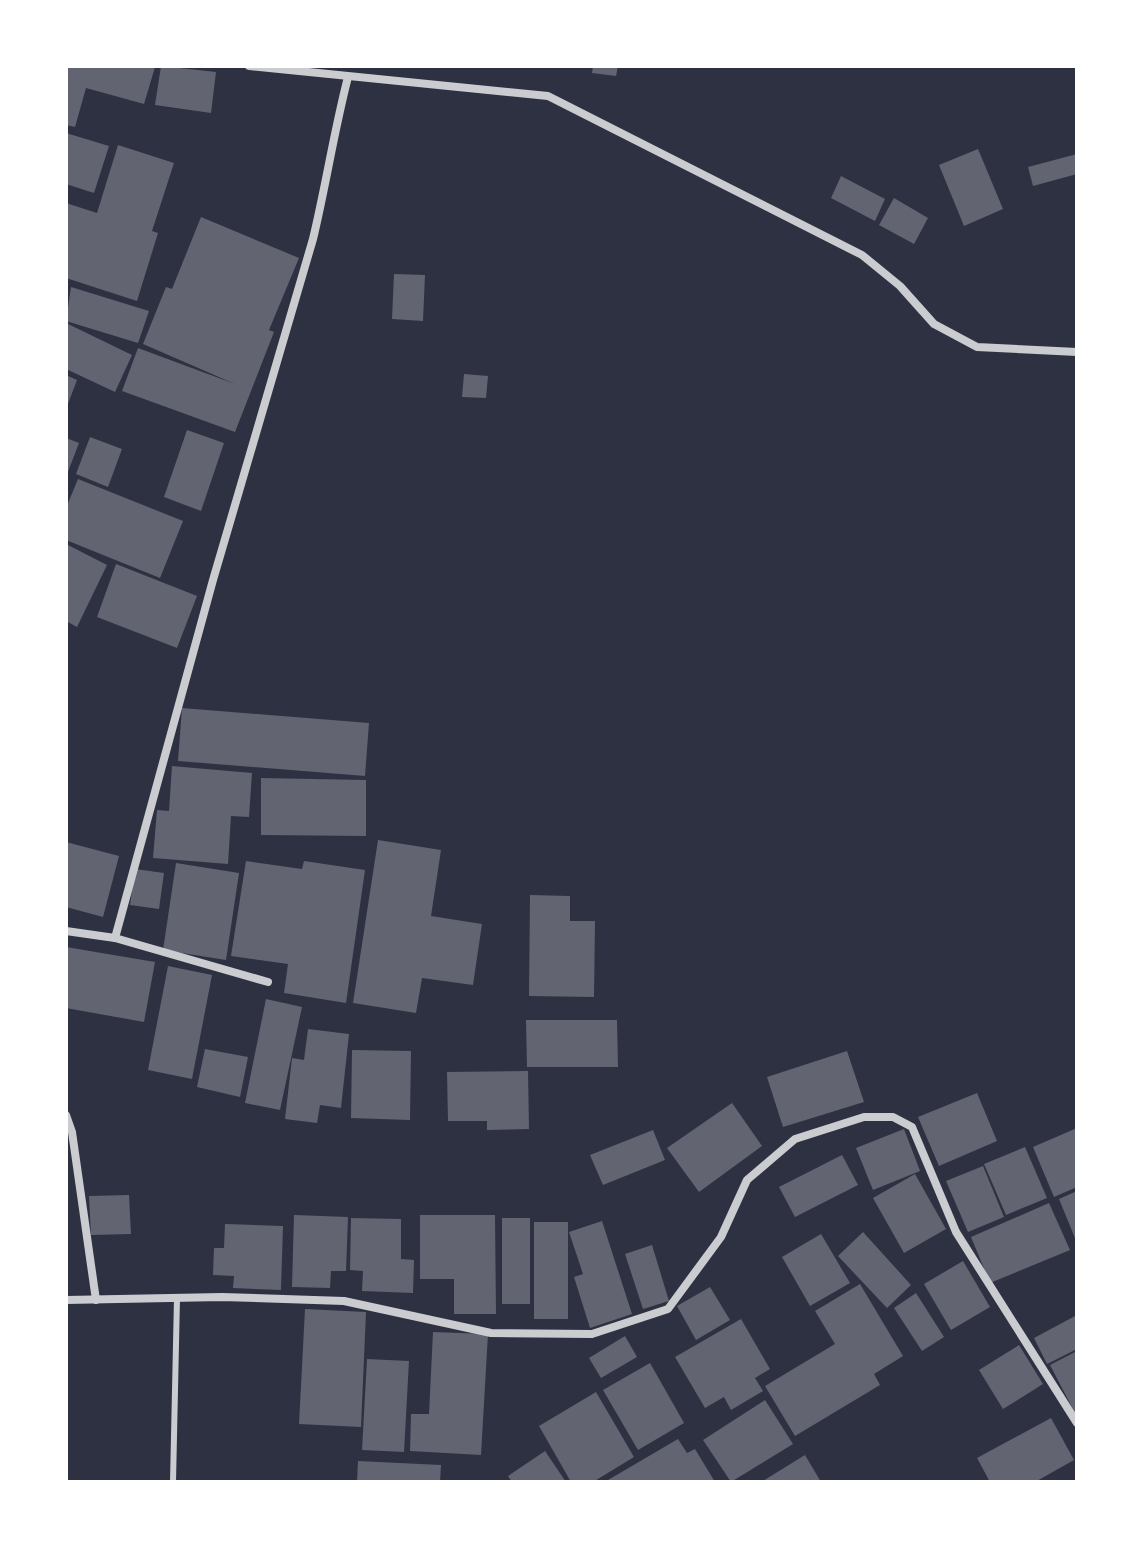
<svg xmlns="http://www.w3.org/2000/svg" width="1143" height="1548" font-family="'Archivo Narrow',sans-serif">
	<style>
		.building { fill: #626471 }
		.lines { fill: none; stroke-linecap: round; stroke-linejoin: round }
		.service { stroke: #caccd0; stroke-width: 6 }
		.minor { stroke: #caccd0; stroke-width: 8 }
	</style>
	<rect width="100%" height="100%" fill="#2d3142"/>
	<g class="building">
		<path d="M66,66H153L155,67L144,104L86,88L75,127L66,125Z"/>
		<path d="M161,66L216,72L211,113L155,105Z"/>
		<path d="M593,66H618L616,76L592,73Z"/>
		<path d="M66,133L109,146L94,193L66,184Z"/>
		<path d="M118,145L174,163L152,231L158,233L137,301L66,278V203L97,213Z"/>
		<path d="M978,149L1003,209L964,226L939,165Z"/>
		<path d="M1077,154V174L1033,186L1028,167Z"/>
		<path d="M841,176L885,199L875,221L831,198Z"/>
		<path d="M894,198L928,218L914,244L879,225Z"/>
		<path d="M201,217L299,258L269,330L274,332L235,432L122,391L138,348L235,384L143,344L166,287L172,289Z"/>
		<path d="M394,274L425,275L423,321L392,319Z"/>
		<path d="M71,287L149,311L138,343L66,321Z"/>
		<path d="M66,323L132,355L115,392L66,369Z"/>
		<path d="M464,374L488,376L486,398L462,397Z"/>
		<path d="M66,375L77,380L66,409Z"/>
		<path d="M187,430L224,443L201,511L164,497Z"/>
		<path d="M90,437L122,449L108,487L76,474Z"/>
		<path d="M66,438L79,443L66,477Z"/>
		<path d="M78,479L183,521L160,578L66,540V508Z"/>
		<path d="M66,544L107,565L77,627L66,621Z"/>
		<path d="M116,564L197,596L177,648L97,617Z"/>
		<path d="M182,708L369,723L365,776L178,761Z"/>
		<path d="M172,766L252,773L249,817L231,816L228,864L153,858L157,810L169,811Z"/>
		<path d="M261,778L366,780V836L261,835Z"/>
		<path d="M378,840L441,850L431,916L482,924L473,985L422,978L416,1013L353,1003Z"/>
		<path d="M66,842L119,856L103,917L66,907Z"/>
		<path d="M246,861L302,869L304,861L365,870L346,1003L284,993L288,964L231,956Z"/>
		<path d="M176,863L239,873L226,960L163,950Z"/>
		<path d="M135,869L164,873L159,909L130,905Z"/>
		<path d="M530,895L570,896V921H595L594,997L529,996Z"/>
		<path d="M66,947L155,962L144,1022L66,1008Z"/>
		<path d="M168,966L212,975L192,1079L148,1070Z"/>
		<path d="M266,999L302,1007L280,1110L245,1103Z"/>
		<path d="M526,1020H617L618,1067H527Z"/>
		<path d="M308,1029L349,1034L341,1108L320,1105L317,1123L285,1119L292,1058L304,1060Z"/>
		<path d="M205,1049L248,1057L240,1097L197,1087Z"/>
		<path d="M352,1050L411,1051L410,1120L351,1118Z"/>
		<path d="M847,1051L864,1102L783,1127L767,1077Z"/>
		<path d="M528,1071L529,1129L487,1130V1121H448L447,1072Z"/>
		<path d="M977,1093L997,1141L939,1166L918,1117Z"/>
		<path d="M732,1103L762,1146L699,1192L667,1148Z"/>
		<path d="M1077,1128V1187L1054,1197L1033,1147Z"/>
		<path d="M904,1129L920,1171L873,1190L856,1148Z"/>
		<path d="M653,1130L665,1160L603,1185L590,1155Z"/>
		<path d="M1025,1147L1047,1198L1006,1215L984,1164Z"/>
		<path d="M842,1155L858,1185L795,1217L779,1187Z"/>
		<path d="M983,1166L1004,1217L968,1232L946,1181Z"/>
		<path d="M915,1174L946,1229L904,1253L873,1198Z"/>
		<path d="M1077,1191V1243L1059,1199Z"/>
		<path d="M129,1195L131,1234L91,1235L89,1196Z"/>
		<path d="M1049,1203L1070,1250L990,1283L971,1237Z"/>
		<path d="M294,1215L348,1217L346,1271H331L330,1288L292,1287Z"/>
		<path d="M420,1215H495L496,1314H454V1279H420Z"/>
		<path d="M351,1218L401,1219V1259L414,1260L413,1293L362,1291L363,1271L350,1270Z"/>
		<rect x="502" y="1218" width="28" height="86"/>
		<path d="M602,1221L632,1314L590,1328L574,1277L583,1274L569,1232Z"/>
		<rect x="534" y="1222" width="34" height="97"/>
		<path d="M225,1224L283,1226L281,1290L233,1288L234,1276L213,1275L214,1248H224Z"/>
		<path d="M863,1232L911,1285L887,1308L838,1256Z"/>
		<path d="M821,1234L850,1283L810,1306L782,1257Z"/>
		<path d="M652,1245L669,1301L643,1309L625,1254Z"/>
		<path d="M963,1261L990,1307L951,1330L924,1284Z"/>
		<path d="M860,1284L903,1356L874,1374L880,1385L795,1436L765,1386L835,1344L815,1311Z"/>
		<path d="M710,1287L730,1320L696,1340L677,1306Z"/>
		<path d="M916,1293L944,1337L922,1351L894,1308Z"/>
		<path d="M305,1309L366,1312L361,1427L299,1424Z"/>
		<path d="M1077,1315V1349L1047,1364L1034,1338Z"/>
		<path d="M741,1319L770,1369L755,1378L763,1391L731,1410L724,1397L705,1408L675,1357Z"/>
		<path d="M433,1332L488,1334L481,1455L410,1451L411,1414H429Z"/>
		<path d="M625,1336L637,1357L601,1378L589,1358Z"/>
		<path d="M1019,1345L1043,1384L1003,1409L979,1370Z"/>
		<path d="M1077,1351V1412L1075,1413L1050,1365Z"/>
		<path d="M367,1359L409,1361L404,1452L362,1450Z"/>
		<path d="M650,1363L684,1423L638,1450L603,1390Z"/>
		<path d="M596,1392L634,1457L593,1482H571L539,1426Z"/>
		<path d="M765,1400L793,1444L731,1482L703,1440Z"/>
		<path d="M1051,1418L1074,1460L1035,1482H990L977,1458Z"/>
		<path d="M678,1439L687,1453L695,1449L715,1482H609L608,1480Z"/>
		<path d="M545,1451L566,1482H512L508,1476Z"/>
		<path d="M805,1455L821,1482H761Z"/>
		<path d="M358,1461L441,1465L440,1482H357Z"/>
	</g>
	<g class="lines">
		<path class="service" d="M173,1482L177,1298"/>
		<g class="minor">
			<path d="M249,66L548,96L862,255L900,286L934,324L977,347L1077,352"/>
			<path d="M66,931L115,938L268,982"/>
			<path d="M115,938L213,580L313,239C326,185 334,131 348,77"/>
			<path d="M66,1115L72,1132L96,1300"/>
			<path d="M66,1300L222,1297L344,1301L491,1333L592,1334L668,1309L721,1237L747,1180L795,1139L864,1117H893L912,1127L956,1232L1077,1423"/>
		</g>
	</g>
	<rect width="1143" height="1548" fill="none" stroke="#ffffff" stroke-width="136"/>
</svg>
